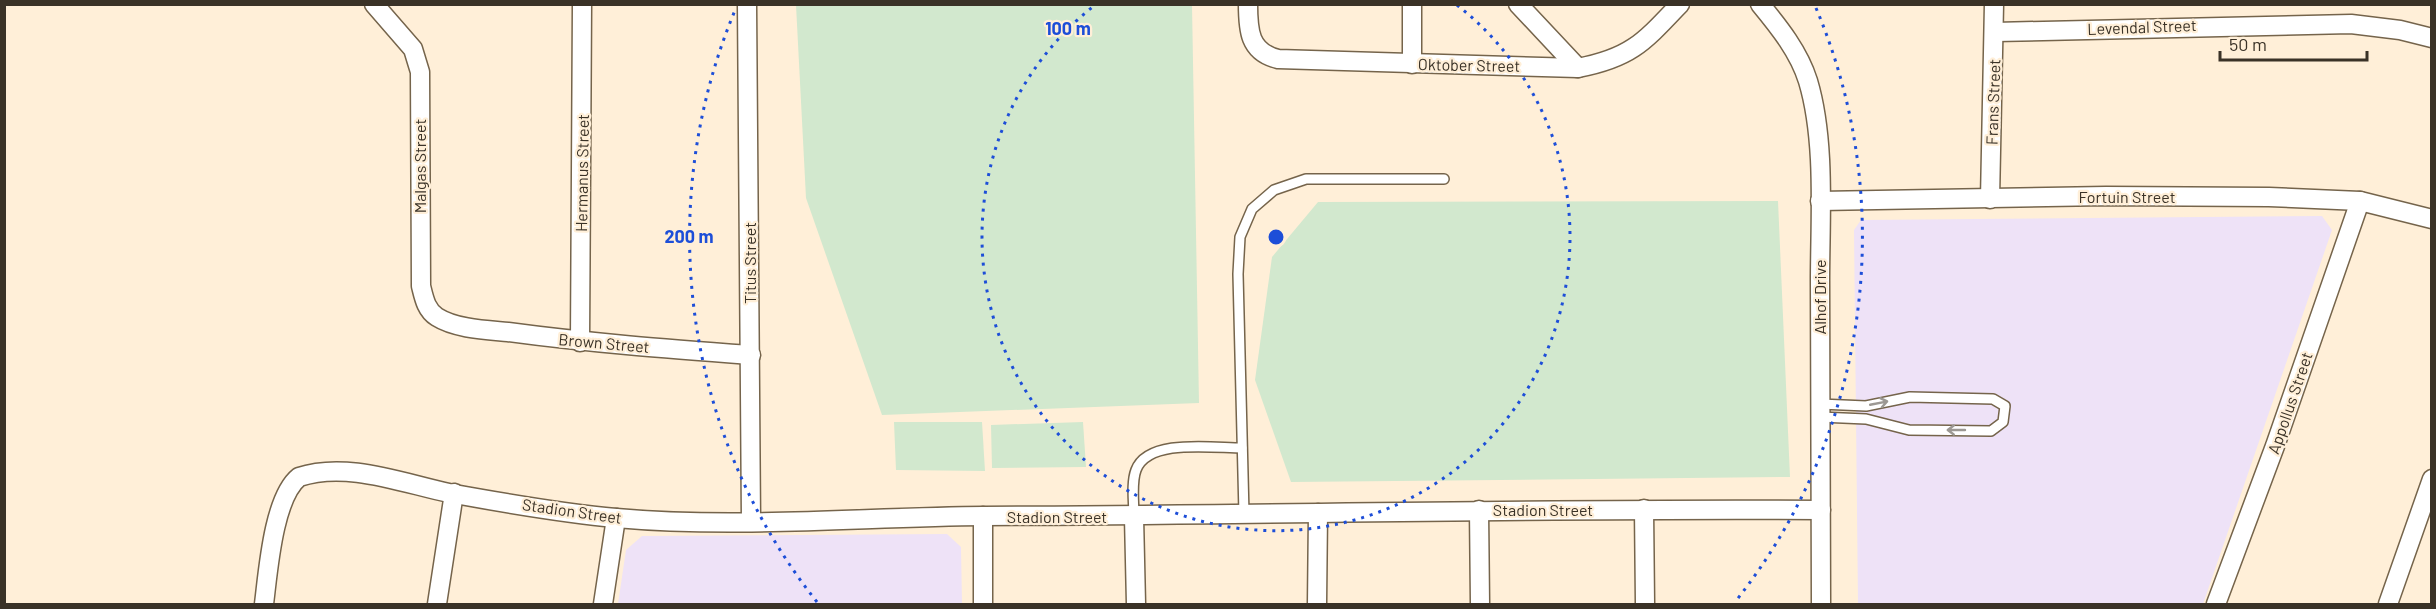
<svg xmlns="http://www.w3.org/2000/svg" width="2436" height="609" font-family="Barlow,sans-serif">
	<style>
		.education { fill: #eee2f7 }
		.green { fill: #d2e8ce }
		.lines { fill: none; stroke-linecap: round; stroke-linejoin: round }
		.lane-casing { stroke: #75644b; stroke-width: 12 }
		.street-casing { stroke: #75644b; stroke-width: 21 }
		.lane { stroke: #fff; stroke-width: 9 }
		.street { stroke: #fff; stroke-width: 18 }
		.oneway { stroke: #9c9893 }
		.ring { fill: none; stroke: #1d4ed8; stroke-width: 3; stroke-dasharray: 3 6 }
		.labels { text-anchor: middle; stroke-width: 4.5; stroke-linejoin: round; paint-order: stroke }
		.street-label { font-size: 16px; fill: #3a3227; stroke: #ffefd8 }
		.centre { fill: #1d4ed8; stroke: #ffefd8; stroke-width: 3 }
		.ring-label { font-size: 18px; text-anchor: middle; font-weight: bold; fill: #1d4ed8; stroke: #ffefd8; stroke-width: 4.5; stroke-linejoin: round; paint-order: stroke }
	</style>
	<rect width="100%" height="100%" fill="#ffefd8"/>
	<g class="education">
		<path d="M2322,216L2332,230L2203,604H1858L1854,230L1861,220Z"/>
		<path d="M947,534L961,547L962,604H618L626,550L642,536Z"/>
	</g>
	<g class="green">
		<path d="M796,5H1192L1199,403L882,415L806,198Z"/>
		<path d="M1778,201L1790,477L1291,482L1255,380L1272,257L1318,202Z"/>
		<path d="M894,422H982L985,471L896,470Z"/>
		<path d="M1083,422L1086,467L992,468L991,425Z"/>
	</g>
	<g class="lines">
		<g class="lane-casing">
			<g id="lane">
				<path d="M1820,417L1866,419L1909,430L1991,431L2003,422L2005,406L1993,399L1910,397L1866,406L1820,404"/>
				<path d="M1244,514L1238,274L1240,237L1252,209L1274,190L1306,179H1444"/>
				<path d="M1134,517C1134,503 1131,483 1136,470C1148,438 1213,448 1242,448"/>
			</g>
		</g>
		<g class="street-casing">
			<g id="street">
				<path d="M374,4L413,49L420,72L421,286C424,298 426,310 437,317C456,329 487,330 508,332C589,343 670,349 751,355"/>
				<path d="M747,4L751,521"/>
				<path d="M1248,4C1248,30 1249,52 1278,59L1578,68C1631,58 1644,42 1680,4"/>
				<path d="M1412,4V64"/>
				<path d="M1518,4L1578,68"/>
				<path d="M1760,4C1779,27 1799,52 1808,81C1826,141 1820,218 1820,281C1820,389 1820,497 1821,604"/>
				<path d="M1995,32L2351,24L2400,30L2432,38"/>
				<path d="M1990,199L1994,4"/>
				<path d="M1820,201L2106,196L2269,197L2360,201L2432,219"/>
				<path d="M580,342L582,4"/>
				<path d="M1644,509L1645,604"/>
				<path d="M1479,510L1480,604"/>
				<path d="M983,516V604"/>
				<path d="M1134,517L1136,604"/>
				<path d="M264,604C268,573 273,498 299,477C346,461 402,483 449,493C504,503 561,513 616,518C738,529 862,517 984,516C1263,515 1542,508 1821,510"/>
				<path d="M437,604L454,493"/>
				<path d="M603,604L616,518"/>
				<path d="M1317,604L1318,513"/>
				<path d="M2216,604L2275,446L2360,201"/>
				<path d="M2388,604L2432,479"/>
			</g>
		</g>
		<use href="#lane" class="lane"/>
		<use href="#street" class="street"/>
	</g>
	<defs><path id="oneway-shaft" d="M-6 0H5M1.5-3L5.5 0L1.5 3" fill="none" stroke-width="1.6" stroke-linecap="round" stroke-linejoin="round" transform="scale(1.5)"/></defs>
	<g class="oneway">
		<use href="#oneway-shaft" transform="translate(1879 403) rotate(-11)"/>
		<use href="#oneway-shaft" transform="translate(1956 430) rotate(-180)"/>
	</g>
	<g class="ring">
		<path d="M1457 5A294 294 0 1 1 1095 5"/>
		<path d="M817 602A587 587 0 0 1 736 8M1816 8A587 587 0 0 1 1735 602"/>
	</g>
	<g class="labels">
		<g class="street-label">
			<text transform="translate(2142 27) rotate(-2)" y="6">Levendal Street</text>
			<text transform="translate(1469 65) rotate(1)" y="6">Oktober Street</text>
			<text transform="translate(1993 102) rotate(-88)" y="6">Frans Street</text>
			<text transform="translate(420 166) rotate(-90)" y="6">Malgas Street</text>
			<text transform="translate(582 173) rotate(-89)" y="6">Hermanus Street</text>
			<text x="2127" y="203">Fortuin Street</text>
			<text transform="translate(750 263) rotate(-90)" y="6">Titus Street</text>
			<text transform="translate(1820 297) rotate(-90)" y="6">Alhof Drive</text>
			<text transform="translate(604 343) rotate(5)" y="6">Brown Street</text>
			<text transform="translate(2290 403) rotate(-71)" y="6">Appollus Street</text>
			<text x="1543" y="516">Stadion Street</text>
			<text transform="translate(572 511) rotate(8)" y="6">Stadion Street</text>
			<text x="1057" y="523">Stadion Street</text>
		</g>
	</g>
	<circle cx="1276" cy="237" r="9" class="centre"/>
	<g class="ring-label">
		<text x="1068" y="35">100 m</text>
		<text x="689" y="243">200 m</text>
	</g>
	<rect width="2436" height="609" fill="none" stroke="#3a3227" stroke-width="12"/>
	<path d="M2220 51v9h147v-9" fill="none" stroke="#3a3227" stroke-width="3"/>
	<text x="2229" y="51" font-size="18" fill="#3a3227" stroke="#ffefd8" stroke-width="4.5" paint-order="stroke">50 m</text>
</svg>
